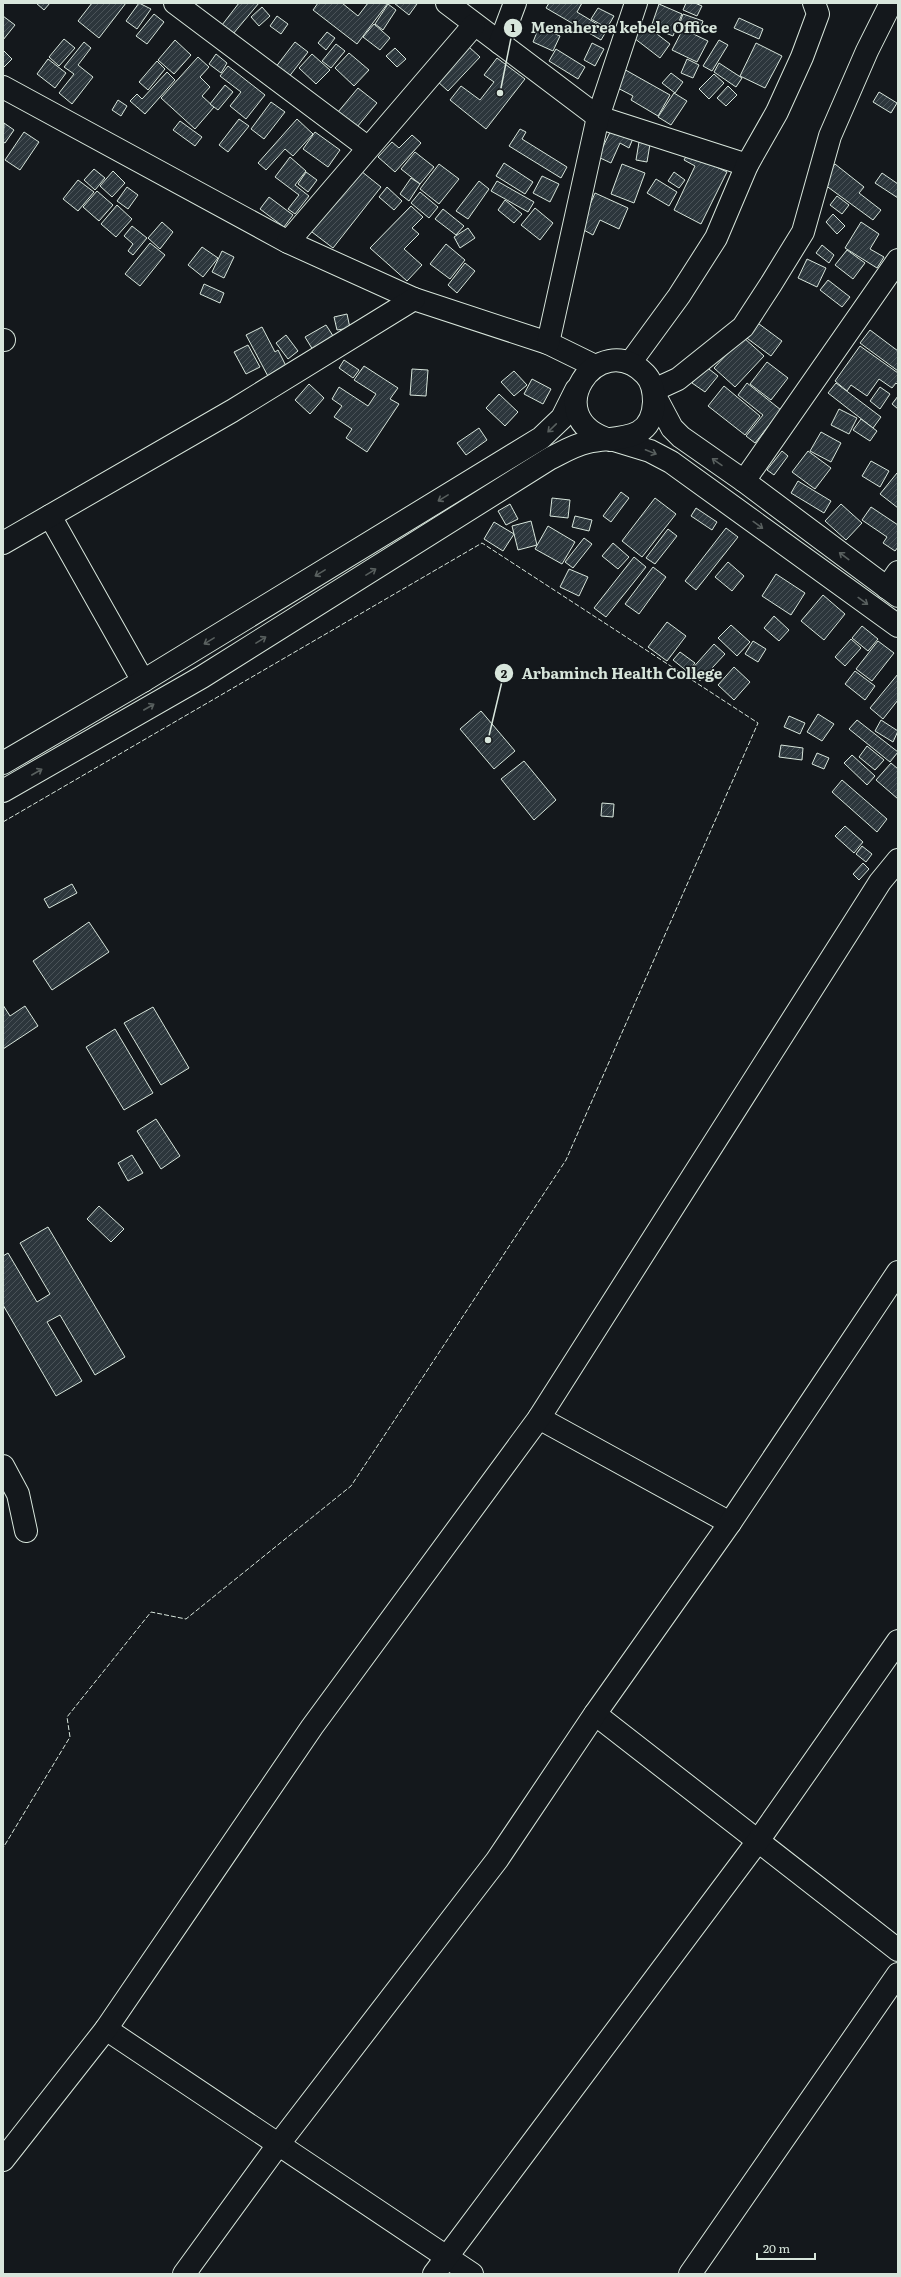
<svg xmlns="http://www.w3.org/2000/svg" width="901" height="2277" font-family="Literata,serif">
	<style>
		.building { fill: url(#building-hatch); stroke: #d8e6dc }
		.lines { fill: none; stroke-linecap: round; stroke-linejoin: round }
		.minor-casing { stroke: #d8e6dc; stroke-width: 24 }
		.major-casing { stroke: #d8e6dc; stroke-width: 24 }
		.minor { stroke: #14181c; stroke-width: 22 }
		.major { stroke: #14181c; stroke-width: 22 }
		.fence { stroke: #d8e6dc; stroke-width: 1; stroke-dasharray: 5 2; stroke-linecap: butt }
		.oneway { stroke: #59605f }
		.leader { fill: none; stroke: #d8e6dc; stroke-width: 1.5 }
		.callout-dot { fill: #d8e6dc; stroke: #14181c; stroke-width: 1.5 }
		.mark-label { font-size: 12px; text-anchor: middle; font-weight: bold; fill: #111 }
		.callout-label { font-size: 15px; text-anchor: middle; font-weight: bold; fill: #d8e6dc; stroke: #14181c; stroke-width: 3; stroke-linejoin: round; paint-order: stroke }
	</style>
	<defs>
		<pattern id="building-hatch" width="6" height="6" patternUnits="userSpaceOnUse"><rect width="6" height="6" fill="#2c363c"/><path d="M-1 1l2-2M0 6l6-6M5 7l2-2" fill="none" stroke="#4a5358"/></pattern>
	</defs>
	<rect width="100%" height="100%" fill="#14181c"/>
	<g class="building">
		<path d="M36,3H50L44,10Z"/>
		<path d="M92,3H126L99,38L78,21Z"/>
		<path d="M139,3L151,9L137,29L126,21Z"/>
		<path d="M239,3H259L233,34L222,25Z"/>
		<path d="M318,3H342L358,16L368,3H388L357,44L313,10Z"/>
		<path d="M394,3H416L417,4L409,15Z"/>
		<path d="M549,3H582L577,12L607,30L601,40L546,8Z"/>
		<path d="M686,3H695L702,6L697,16L683,10Z"/>
		<path d="M388,4L396,10L383,30L375,24Z"/>
		<path d="M659,4L682,14L673,36L651,27Z"/>
		<path d="M262,7L270,16L259,26L251,17Z"/>
		<path d="M598,8L614,16L607,28L591,19Z"/>
		<path d="M154,14L164,22L147,44L136,36Z"/>
		<path d="M683,14L703,21L699,32L679,25Z"/>
		<path d="M3,16L15,25L3,40Z"/>
		<path d="M277,16L288,24L281,34L270,26Z"/>
		<path d="M739,18L763,29L759,39L734,28Z"/>
		<path d="M374,24L390,38L380,50L363,37Z"/>
		<path d="M644,24L670,44L660,58L634,38Z"/>
		<path d="M539,27L560,36L553,51L533,42Z"/>
		<path d="M683,29L708,41L697,62L672,50Z"/>
		<path d="M327,32L335,38L326,50L318,43Z"/>
		<path d="M64,39L75,48L59,66L49,57Z"/>
		<path d="M175,40L191,55L174,74L158,60Z"/>
		<path d="M719,40L728,45L712,71L703,66Z"/>
		<path d="M84,42L91,48L78,65L93,77L72,104L59,93L74,74L64,67Z"/>
		<path d="M295,42L308,52L288,78L275,68Z"/>
		<path d="M592,43L604,49L595,66L584,60Z"/>
		<path d="M756,43L782,56L765,88L740,76Z"/>
		<path d="M336,44L345,51L331,68L322,61Z"/>
		<path d="M469,47L480,57L448,91L437,81Z"/>
		<path d="M395,48L406,59L397,67L386,56Z"/>
		<path d="M556,49L585,67L578,79L549,61Z"/>
		<path d="M4,51L12,59L3,68V52Z"/>
		<path d="M349,53L369,70L354,86L335,68Z"/>
		<path d="M216,54L227,63L221,73L209,64Z"/>
		<path d="M312,54L330,70L316,84L299,68Z"/>
		<path d="M198,57L209,67L200,77L210,87L202,96L214,107L195,129L161,98Z"/>
		<path d="M497,58L525,79L486,129L450,100L461,86L480,100L494,82L484,75Z"/>
		<path d="M48,59L66,73L55,88L37,74Z"/>
		<path d="M687,59L699,65L693,78L681,73Z"/>
		<path d="M157,61L165,69L148,90L139,82Z"/>
		<path d="M719,63L742,78L736,87L714,72Z"/>
		<path d="M228,66L265,95L246,119L230,106L241,92L220,76Z"/>
		<path d="M622,68L670,95L658,116L631,100L633,96L612,85Z"/>
		<path d="M167,72L175,80L145,114L130,101L137,94L142,99Z"/>
		<path d="M671,73L683,82L675,93L662,83Z"/>
		<path d="M714,74L724,83L709,99L699,89Z"/>
		<path d="M225,85L233,92L218,110L210,104Z"/>
		<path d="M728,86L737,95L726,106L717,98Z"/>
		<path d="M358,88L377,103L357,127L338,112Z"/>
		<path d="M879,92L897,103L891,113L873,102Z"/>
		<path d="M674,93L687,101L671,125L658,117Z"/>
		<path d="M118,100L127,106L121,116L112,110Z"/>
		<path d="M271,102L285,112L264,139L251,129Z"/>
		<path d="M239,119L249,126L228,152L219,145Z"/>
		<path d="M297,119L313,134L293,156L285,149L266,170L258,163Z"/>
		<path d="M180,121L202,137L195,146L173,130Z"/>
		<path d="M4,123L14,130L5,143L3,142Z"/>
		<path d="M613,126L634,136L629,148L620,143L611,163L598,157Z"/>
		<path d="M520,129L526,132L522,139L567,167L561,178L509,146Z"/>
		<path d="M24,132L39,142L20,170L5,160Z"/>
		<path d="M315,132L340,150L328,167L303,149Z"/>
		<path d="M412,135L421,143L395,172L378,157L392,142L399,148Z"/>
		<path d="M640,136L651,138L647,162L636,160Z"/>
		<path d="M415,152L434,167L420,184L401,169Z"/>
		<path d="M688,153L727,172L701,224L674,210L695,166L684,160Z"/>
		<path d="M290,157L306,171L295,185L309,196L295,214L288,209L299,195L275,177Z"/>
		<path d="M504,163L533,182L525,194L496,176Z"/>
		<path d="M439,164L459,179L439,204L420,189Z"/>
		<path d="M622,164L645,173L634,203L611,194Z"/>
		<path d="M835,164L864,187L859,193L881,210L873,220L821,182Z"/>
		<path d="M356,167L381,187L333,248L308,229Z"/>
		<path d="M94,169L105,178L95,190L84,180Z"/>
		<path d="M113,171L125,183L112,197L100,186Z"/>
		<path d="M306,172L317,180L308,192L298,184Z"/>
		<path d="M674,172L685,180L679,188L668,181Z"/>
		<path d="M882,173L898,184V198L875,183Z"/>
		<path d="M542,176L559,184L550,202L533,193Z"/>
		<path d="M411,178L420,184L409,201L400,194Z"/>
		<path d="M656,179L677,192L669,206L647,193Z"/>
		<path d="M78,180L94,192L78,211L63,199Z"/>
		<path d="M479,181L489,189L468,219L456,211Z"/>
		<path d="M497,181L534,202L528,212L491,191Z"/>
		<path d="M127,187L138,195L128,209L117,201Z"/>
		<path d="M387,187L402,201L394,210L379,197Z"/>
		<path d="M97,191L113,205L99,221L83,207Z"/>
		<path d="M420,192L438,207L429,218L411,203Z"/>
		<path d="M595,193L628,208L619,229L600,220L593,235L580,228Z"/>
		<path d="M837,196L849,205L842,214L830,205Z"/>
		<path d="M269,197L293,215L284,227L260,209Z"/>
		<path d="M505,200L522,214L514,223L498,210Z"/>
		<path d="M117,205L132,219L116,237L101,224Z"/>
		<path d="M411,206L423,217L412,228L419,234L404,249L422,265L407,281L370,248Z"/>
		<path d="M535,208L553,223L540,240L521,225Z"/>
		<path d="M443,209L464,226L456,235L435,219Z"/>
		<path d="M833,214L845,226L837,234L826,222Z"/>
		<path d="M162,222L173,232L160,249L148,238Z"/>
		<path d="M861,222L879,234L870,249L884,257L877,268L845,248Z"/>
		<path d="M132,226L147,238L133,255L128,251L133,244L124,236Z"/>
		<path d="M468,228L475,238L460,248L454,237Z"/>
		<path d="M150,243L165,255L140,286L125,274Z"/>
		<path d="M446,244L465,260L450,279L430,264Z"/>
		<path d="M822,245L834,255L829,263L816,253Z"/>
		<path d="M202,247L218,258L203,277L188,265Z"/>
		<path d="M847,250L865,263L853,279L835,265Z"/>
		<path d="M222,251L234,257L224,278L212,272Z"/>
		<path d="M807,259L826,268L817,287L798,278Z"/>
		<path d="M465,263L475,271L457,293L448,285Z"/>
		<path d="M828,280L850,297L842,307L820,290Z"/>
		<path d="M204,284L224,293L220,303L200,294Z"/>
		<path d="M347,314L350,328L337,330L334,317Z"/>
		<path d="M751,318L782,341L771,356L740,333Z"/>
		<path d="M326,325L337,342L316,355L305,337Z"/>
		<path d="M262,327L275,352L278,350L288,370L270,380L246,335Z"/>
		<path d="M870,330L898,351V371L860,343Z"/>
		<path d="M286,335L298,351L288,359L276,343Z"/>
		<path d="M743,337L764,356L735,387L714,368Z"/>
		<path d="M248,345L260,367L246,374L234,352Z"/>
		<path d="M860,346L898,373V385L896,383L892,388L879,379L867,396L851,385L847,391L835,381Z"/>
		<path d="M344,360L359,370L353,378L339,368Z"/>
		<path d="M767,362L788,378L771,400L750,384Z"/>
		<path d="M364,366L398,388L390,399L399,404L367,452L346,438L352,429L334,417L342,406L332,399L339,387L368,406L376,394L354,380Z"/>
		<path d="M705,366L718,376L705,392L692,383Z"/>
		<path d="M412,369L428,370L426,396L410,395Z"/>
		<path d="M514,371L527,385L514,396L501,382Z"/>
		<path d="M532,379L551,389L543,404L524,394Z"/>
		<path d="M747,383L781,410L755,443L746,436L763,415L738,395Z"/>
		<path d="M836,383L881,417L873,428L828,393Z"/>
		<path d="M309,384L324,398L310,414L295,400Z"/>
		<path d="M724,386L760,416L745,435L708,406Z"/>
		<path d="M880,387L890,394L880,409L870,401Z"/>
		<path d="M499,394L518,412L505,426L486,408Z"/>
		<path d="M898,396V409L892,404Z"/>
		<path d="M839,409L857,418L849,434L831,425Z"/>
		<path d="M861,419L877,431L870,441L853,430Z"/>
		<path d="M479,428L487,440L466,455L457,443Z"/>
		<path d="M821,432L841,443L831,462L810,451Z"/>
		<path d="M782,451L788,456L774,475L767,470Z"/>
		<path d="M808,451L831,468L815,489L792,472Z"/>
		<path d="M871,461L889,471L880,487L862,476Z"/>
		<path d="M897,473L898,474V508L880,494Z"/>
		<path d="M798,481L831,501L824,513L791,493Z"/>
		<path d="M621,492L629,498L611,522L603,516Z"/>
		<path d="M552,498L570,500L568,518L550,516Z"/>
		<path d="M655,498L676,514L642,557L622,541Z"/>
		<path d="M510,504L518,519L506,525L498,511Z"/>
		<path d="M841,504L862,523L846,540L825,521Z"/>
		<path d="M871,507L898,525V547L895,551L883,543L887,537L862,520Z"/>
		<path d="M696,508L717,522L712,530L691,516Z"/>
		<path d="M575,516L592,520L589,531L572,527Z"/>
		<path d="M531,521L537,545L518,550L512,526Z"/>
		<path d="M494,522L514,534L503,551L484,539Z"/>
		<path d="M548,526L575,542L562,564L535,549Z"/>
		<path d="M726,528L738,537L696,590L685,581Z"/>
		<path d="M668,529L677,536L655,564L646,558Z"/>
		<path d="M584,538L592,544L573,568L565,562Z"/>
		<path d="M613,543L629,557L618,569L602,556Z"/>
		<path d="M634,557L646,567L606,617L594,608Z"/>
		<path d="M728,562L744,576L732,591L715,577Z"/>
		<path d="M653,567L666,577L639,614L625,604Z"/>
		<path d="M569,569L588,577L579,596L560,587Z"/>
		<path d="M776,574L805,593L791,615L762,596Z"/>
		<path d="M823,595L845,614L824,640L801,621Z"/>
		<path d="M774,616L789,630L779,641L764,628Z"/>
		<path d="M667,622L686,636L667,661L648,647Z"/>
		<path d="M731,625L750,642L737,656L718,638Z"/>
		<path d="M862,626L878,639L868,651L852,638Z"/>
		<path d="M851,639L861,648L845,666L835,657Z"/>
		<path d="M753,641L766,649L758,662L745,654Z"/>
		<path d="M878,641L894,653L872,681L856,669Z"/>
		<path d="M714,644L725,654L700,681L690,671Z"/>
		<path d="M680,652L695,663L688,672L673,660Z"/>
		<path d="M734,667L750,682L734,700L718,685Z"/>
		<path d="M855,671L875,686L865,700L845,684Z"/>
		<path d="M898,674V700L883,719L870,708Z"/>
		<path d="M481,711L515,751L494,769L460,729Z"/>
		<path d="M818,714L834,724L822,741L807,732Z"/>
		<path d="M789,716L805,723L800,734L784,727Z"/>
		<path d="M857,720L898,752L890,762L849,729Z"/>
		<path d="M881,720L898,731L893,742L875,731Z"/>
		<path d="M781,745L803,748L802,760L779,757Z"/>
		<path d="M867,746L884,760L875,770L859,757Z"/>
		<path d="M817,753L829,758L824,769L812,764Z"/>
		<path d="M852,755L875,776L867,785L844,763Z"/>
		<path d="M524,761L556,800L534,820L501,779Z"/>
		<path d="M891,763L898,769V799L876,780Z"/>
		<path d="M842,780L887,819L877,832L832,792Z"/>
		<path d="M602,803L614,804L613,817L601,816Z"/>
		<path d="M845,826L863,842L854,853L835,836Z"/>
		<path d="M862,846L872,854L866,862L856,854Z"/>
		<path d="M863,863L869,869L859,880L853,874Z"/>
		<path d="M72,884L77,893L49,908L44,899Z"/>
		<path d="M89,922L109,952L52,990L33,961Z"/>
		<path d="M3,1005L10,1016L25,1006L38,1026L3,1049Z"/>
		<path d="M153,1007L189,1068L161,1085L124,1023Z"/>
		<path d="M115,1029L153,1093L124,1110L86,1047Z"/>
		<path d="M156,1119L180,1156L161,1169L137,1131Z"/>
		<path d="M132,1155L143,1173L128,1181L118,1163Z"/>
		<path d="M99,1206L124,1229L111,1242L87,1219Z"/>
		<path d="M48,1227L125,1357L95,1375L60,1315L47,1322L82,1381L56,1396L3,1305V1256L8,1253L37,1302L50,1294L20,1243Z"/>
	</g>
	<g class="lines">
		<g class="minor-casing">
			<g id="minor">
				<path d="M175,3L367,147"/>
				<path d="M447,3L598,117L747,165"/>
				<path d="M500,43L515,3"/>
				<path d="M3,87L288,242L414,299L548,343L595,366"/>
				<path d="M288,242L474,25"/>
				<path d="M3,340H4"/>
				<path d="M548,343L598,117L636,3"/>
				<path d="M630,363L679,296L716,238L747,165L777,112L802,57L818,14L814,3"/>
				<path d="M654,390L678,379L743,327L771,284L803,232L830,136L867,51L891,3"/>
				<path d="M744,481L898,260"/>
				<path d="M50,516L143,681"/>
				<path d="M3,543L232,411L414,299"/>
				<path d="M887,588L898,572"/>
				<path d="M539,1418L730,1523"/>
				<path d="M3,1466L18,1494L26,1531"/>
				<path d="M595,1714L898,1950"/>
				<path d="M106,2029L472,2274"/>
				<path d="M3,2160L106,2029L312,1727L539,1418L880,882L898,860"/>
				<path d="M184,2274L278,2145L497,1860L595,1714L730,1523L898,1272"/>
				<path d="M434,2274L758,1841L898,1641"/>
				<path d="M690,2274L898,1974"/>
			</g>
		</g>
		<g class="major-casing">
			<g id="major">
				<path d="M654,394L672,428L681,437L744,481L898,596"/>
				<path d="M614,440L650,451L671,462L898,626"/>
				<path d="M3,763L143,681L541,438L562,418L576,390"/>
				<path d="M3,791L202,677L549,459C561,453 574,445 588,442C616,436 652,444 654,402C654,392 652,381 645,374C598,326 536,418 610,440"/>
			</g>
		</g>
		<use href="#minor" class="minor"/>
		<use href="#major" class="major"/>
		<path class="fence" d="M3,822L482,543L758,723L566,1160L351,1486L186,1619L151,1612L67,1717L70,1737L3,1848"/>
	</g>
	<defs><path id="oneway-shaft" d="M-6 0H5M1.5-3L5.5 0L1.5 3" fill="none" stroke-width="1.6" stroke-linecap="round" stroke-linejoin="round"/></defs>
	<g class="oneway">
		<use href="#oneway-shaft" transform="translate(552 428) rotate(136)"/>
		<use href="#oneway-shaft" transform="translate(651 452) rotate(22)"/>
		<use href="#oneway-shaft" transform="translate(717 462) rotate(-145)"/>
		<use href="#oneway-shaft" transform="translate(443 498) rotate(149)"/>
		<use href="#oneway-shaft" transform="translate(758 525) rotate(36)"/>
		<use href="#oneway-shaft" transform="translate(844 556) rotate(-143)"/>
		<use href="#oneway-shaft" transform="translate(371 572) rotate(-32)"/>
		<use href="#oneway-shaft" transform="translate(320 573) rotate(149)"/>
		<use href="#oneway-shaft" transform="translate(863 601) rotate(36)"/>
		<use href="#oneway-shaft" transform="translate(261 640) rotate(-32)"/>
		<use href="#oneway-shaft" transform="translate(209 641) rotate(149)"/>
		<use href="#oneway-shaft" transform="translate(149 707) rotate(-30)"/>
		<use href="#oneway-shaft" transform="translate(37 772) rotate(-30)"/>
	</g>
	<path class="leader" d="M500 93L513 28M488 740L504 673"/>
	<g class="callout-dot">
		<circle cx="500" cy="93" r="4"/>
		<circle cx="488" cy="740" r="4"/>
		<circle cx="513" cy="28" r="10"/>
		<circle cx="504" cy="673" r="10"/>
	</g>
	<g class="mark-label">
		<text x="513" y="32">1</text>
		<text x="504" y="678">2</text>
	</g>
	<g class="callout-label">
		<text x="624" y="33">Menaherea kebele Office</text>
		<text x="622" y="679">Arbaminch Health College</text>
	</g>
	<rect width="901" height="2277" fill="none" stroke="#d8e6dc" stroke-width="8"/>
	<path d="M757 2253v6h58v-6" fill="none" stroke="#d8e6dc" stroke-width="2"/>
	<text x="763" y="2253" font-size="12" fill="#d8e6dc" stroke="#14181c" stroke-width="3" paint-order="stroke">20 m</text>
</svg>
